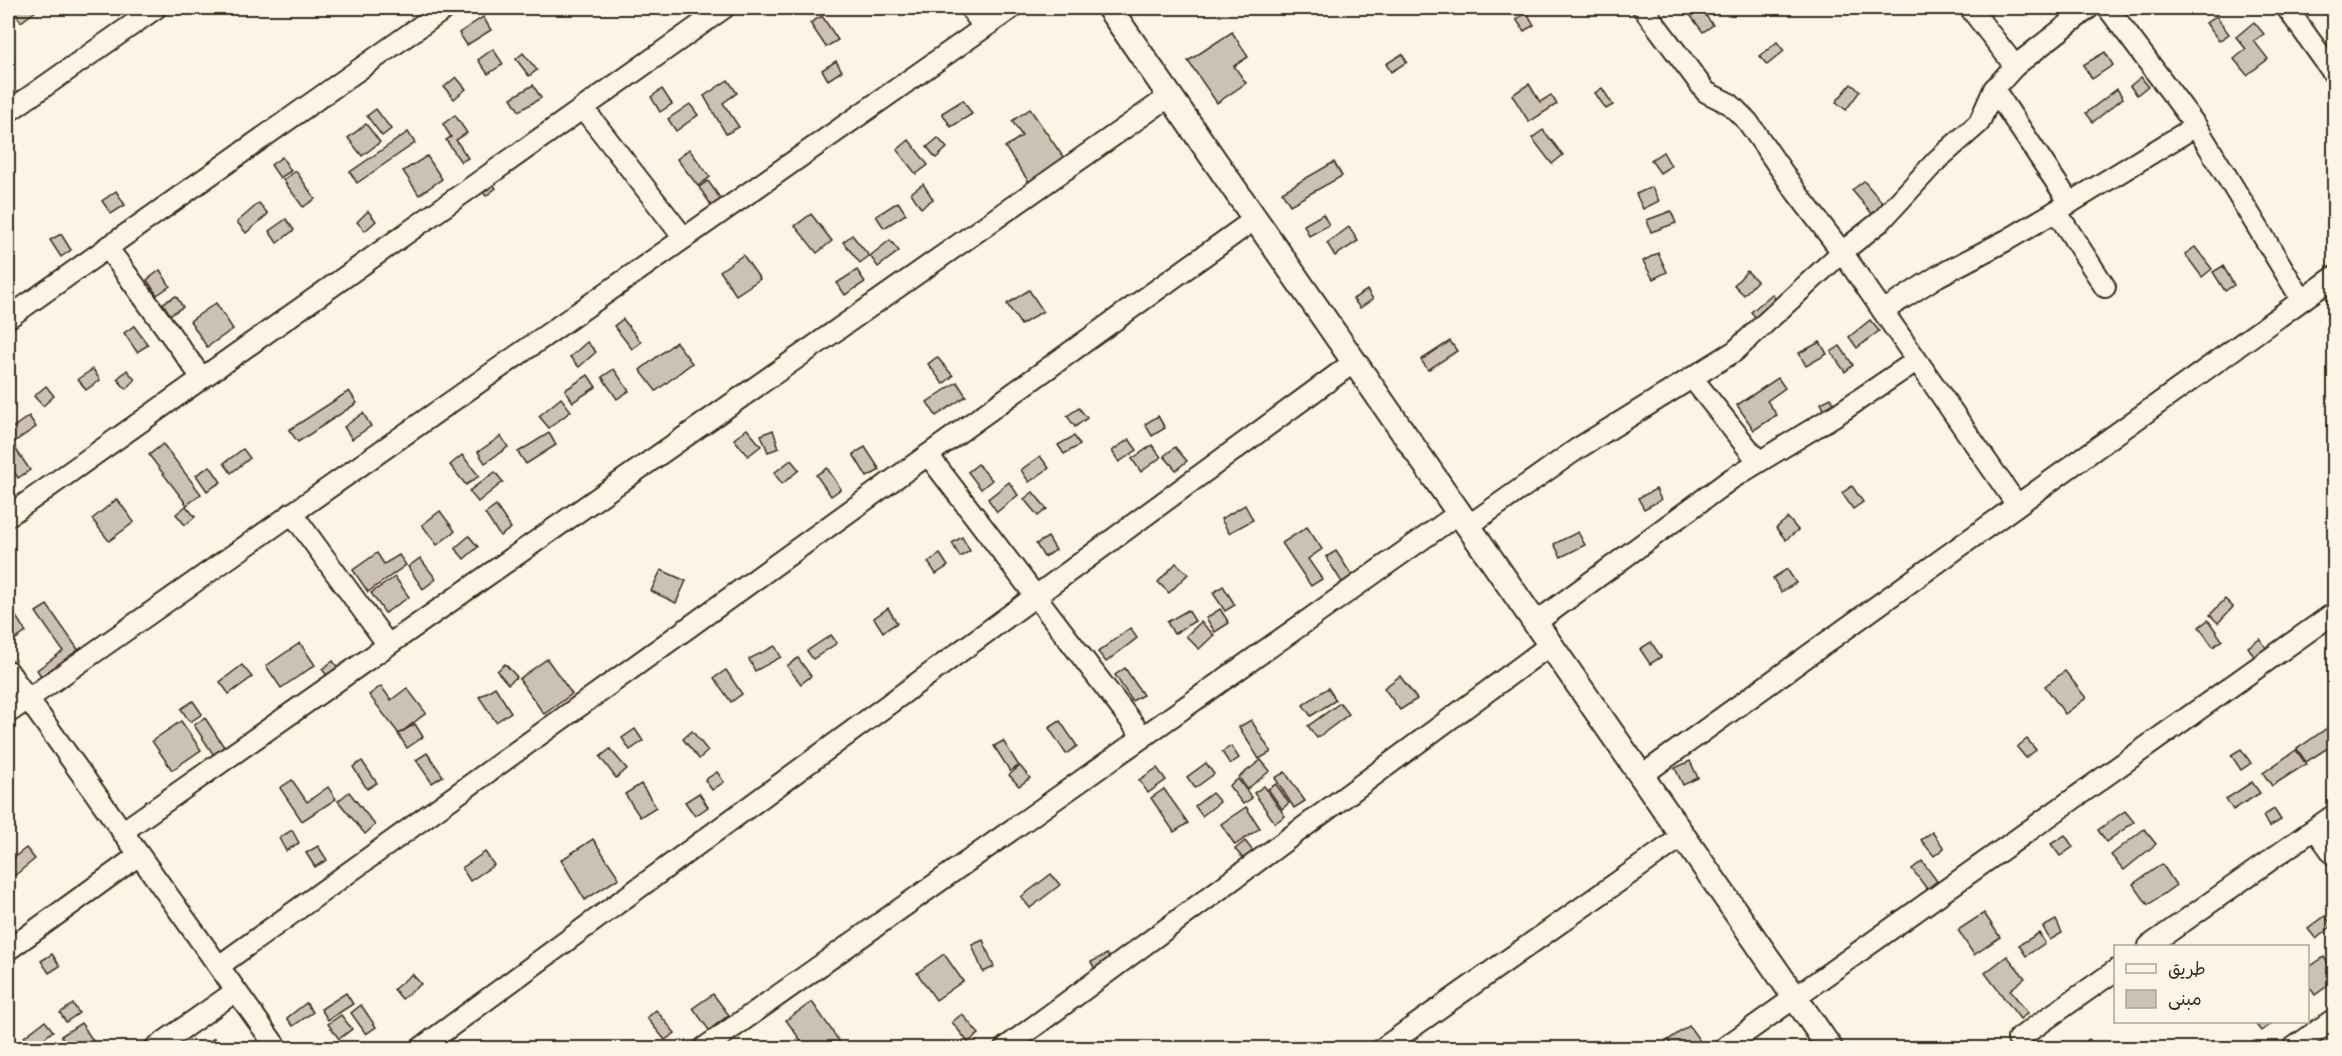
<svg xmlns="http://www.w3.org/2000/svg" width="2342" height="1056" font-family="Mynerve,'Playpen Sans Arabic',sans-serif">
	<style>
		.building { fill: #ccc2b3; stroke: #3b2a1e; stroke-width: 1.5 }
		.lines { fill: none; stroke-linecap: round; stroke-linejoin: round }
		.minor-casing { stroke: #3b2a1e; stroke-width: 24 }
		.tertiary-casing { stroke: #3b2a1e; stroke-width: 28 }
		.minor { stroke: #fcf5e5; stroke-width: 20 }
		.tertiary { stroke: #fcf5e5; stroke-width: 24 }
	</style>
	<rect width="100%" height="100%" fill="#fcf5e5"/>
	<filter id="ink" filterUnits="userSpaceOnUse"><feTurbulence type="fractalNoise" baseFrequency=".0167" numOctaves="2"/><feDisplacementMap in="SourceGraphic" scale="12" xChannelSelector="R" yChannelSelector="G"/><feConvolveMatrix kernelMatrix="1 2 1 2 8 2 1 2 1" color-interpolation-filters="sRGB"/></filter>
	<g filter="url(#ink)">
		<g class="building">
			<path d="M14,8H40L21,22L12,9Z"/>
			<path d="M1692,8H1700L1713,25L1703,32L1687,11Z"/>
			<path d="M1527,13L1534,25L1524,31L1516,19Z"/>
			<path d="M822,16L838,40L826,47L810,23Z"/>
			<path d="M2216,16L2229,34L2219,41L2206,23Z"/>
			<path d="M483,17L491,30L467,45L459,33Z"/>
			<path d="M2254,22L2264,34L2254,41L2268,59L2247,75L2234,59L2246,49L2236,37Z"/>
			<path d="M1232,32L1248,57L1234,66L1246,83L1217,103L1188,61Z"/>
			<path d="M1777,42L1784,51L1767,65L1760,56Z"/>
			<path d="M493,49L503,64L488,74L478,60Z"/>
			<path d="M2105,52L2113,65L2092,79L2083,65Z"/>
			<path d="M523,53L537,70L529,76L516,59Z"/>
			<path d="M1402,54L1407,62L1391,72L1386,64Z"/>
			<path d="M836,61L842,71L828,80L822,70Z"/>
			<path d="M456,77L466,89L454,99L444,87Z"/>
			<path d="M2141,77L2148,86L2137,95L2130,86Z"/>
			<path d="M728,80L737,93L723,103L739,127L726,134L704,96Z"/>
			<path d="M1529,84L1540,102L1551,95L1557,104L1529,122L1512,95Z"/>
			<path d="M1851,84L1860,91L1846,110L1836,102Z"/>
			<path d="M533,85L541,98L519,111L511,98Z"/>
			<path d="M1602,88L1613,105L1606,109L1595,93Z"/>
			<path d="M662,89L672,104L660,112L651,97Z"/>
			<path d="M2117,89L2123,98L2093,122L2086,113Z"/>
			<path d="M963,100L972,114L951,127L942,113Z"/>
			<path d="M690,104L698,115L676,131L668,119Z"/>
			<path d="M376,109L391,129L382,136L367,116Z"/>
			<path d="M1030,109L1066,161L1031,185L1005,147L1022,136L1012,121Z"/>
			<path d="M455,115L467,133L456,140L468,158L461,162L446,140L451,137L443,124Z"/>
			<path d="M366,124L380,142L362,156L348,138Z"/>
			<path d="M1543,130L1563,155L1552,164L1532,138Z"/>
			<path d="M408,132L415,143L357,183L350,172Z"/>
			<path d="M938,138L947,148L936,158L927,147Z"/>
			<path d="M909,140L928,165L916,174L897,150Z"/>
			<path d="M689,149L710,177L698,186L677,159Z"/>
			<path d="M1663,152L1671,166L1660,173L1651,160Z"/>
			<path d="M427,156L442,179L419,195L403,171Z"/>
			<path d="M282,157L291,171L280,178L271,165Z"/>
			<path d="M1334,162L1342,176L1290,205L1282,192Z"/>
			<path d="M296,171L315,199L303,207L283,180Z"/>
			<path d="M486,175L496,188L486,196L476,183Z"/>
			<path d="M708,181L723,202L713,208L699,187Z"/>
			<path d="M1864,181L1886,207L1874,216L1852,190Z"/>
			<path d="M923,184L933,199L921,208L911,193Z"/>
			<path d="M1652,187L1659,201L1643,209L1636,194Z"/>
			<path d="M116,191L125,205L111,214L102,201Z"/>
			<path d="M898,202L906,214L884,228L876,216Z"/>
			<path d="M259,203L268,214L246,233L237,222Z"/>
			<path d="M368,211L376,221L365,231L357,222Z"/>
			<path d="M1671,211L1676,223L1651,232L1647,220Z"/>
			<path d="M811,214L832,241L817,253L795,226Z"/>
			<path d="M1323,214L1329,225L1309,236L1304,225Z"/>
			<path d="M286,219L294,230L277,243L269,231Z"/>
			<path d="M1349,227L1358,241L1335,256L1327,243Z"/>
			<path d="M61,234L71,250L61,257L50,240Z"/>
			<path d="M852,235L869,256L860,263L843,242Z"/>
			<path d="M890,240L899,251L878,267L870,256Z"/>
			<path d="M2195,247L2212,269L2202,277L2185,254Z"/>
			<path d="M1658,253L1667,272L1653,279L1643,261Z"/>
			<path d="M743,255L760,279L736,295L720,271Z"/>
			<path d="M2223,266L2234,285L2225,291L2213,272Z"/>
			<path d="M160,270L170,286L157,295L147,280Z"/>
			<path d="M857,270L865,282L845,295L837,283Z"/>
			<path d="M1747,271L1757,281L1744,295L1734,285Z"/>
			<path d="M1029,290L1043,311L1021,325L1007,304Z"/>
			<path d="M1367,290L1373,299L1360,308L1353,299Z"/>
			<path d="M1772,294L1779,304L1759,321L1751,312Z"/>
			<path d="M176,296L183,307L170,315L163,303Z"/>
			<path d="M216,303L233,329L207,347L190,321Z"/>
			<path d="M623,319L641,342L632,349L614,326Z"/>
			<path d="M1870,320L1879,331L1857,348L1849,337Z"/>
			<path d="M134,326L148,345L137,352L124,333Z"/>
			<path d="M1450,341L1457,351L1428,370L1421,360Z"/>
			<path d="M587,342L596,352L579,367L570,357Z"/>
			<path d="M676,342L692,363L656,391L640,370Z"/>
			<path d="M1820,342L1827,354L1806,366L1799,353Z"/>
			<path d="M1840,346L1853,365L1845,372L1831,352Z"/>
			<path d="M937,357L953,376L943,384L928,364Z"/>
			<path d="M93,369L100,380L86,390L78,379Z"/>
			<path d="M614,369L629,391L617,399L602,377Z"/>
			<path d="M127,370L135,380L126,389L117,379Z"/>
			<path d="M588,375L596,387L573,402L565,390Z"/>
			<path d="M1778,378L1785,388L1767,401L1777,415L1754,430L1737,405Z"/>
			<path d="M957,382L966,396L936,416L927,402Z"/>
			<path d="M46,386L54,396L43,406L34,396Z"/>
			<path d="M349,391L357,403L298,442L289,430Z"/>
			<path d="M561,398L571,411L549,428L539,416Z"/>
			<path d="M1831,398L1840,417L1830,422L1821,403Z"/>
			<path d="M1079,408L1087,418L1075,427L1067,416Z"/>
			<path d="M363,413L371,426L352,439L344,427Z"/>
			<path d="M29,416L36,427L8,446V431Z"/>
			<path d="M1158,416L1165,428L1152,436L1145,424Z"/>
			<path d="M747,429L761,446L748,456L734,439Z"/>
			<path d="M773,430L779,448L768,452L761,435Z"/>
			<path d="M549,433L556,445L526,464L518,452Z"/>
			<path d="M501,436L508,447L485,463L478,452Z"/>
			<path d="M1074,436L1080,445L1064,454L1058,445Z"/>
			<path d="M1129,439L1137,450L1119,462L1112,451Z"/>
			<path d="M163,444L201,494L187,505L149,455Z"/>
			<path d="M1152,445L1161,457L1141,472L1132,459Z"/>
			<path d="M865,447L880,470L867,477L853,454Z"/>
			<path d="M1175,447L1187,461L1176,470L1164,456Z"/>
			<path d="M15,448L30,470L18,478L8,462V452Z"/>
			<path d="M243,449L250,458L231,473L224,463Z"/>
			<path d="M462,455L479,476L466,485L450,465Z"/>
			<path d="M1040,456L1049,468L1029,482L1021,470Z"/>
			<path d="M791,460L799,470L782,484L774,473Z"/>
			<path d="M978,464L992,480L981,489L968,472Z"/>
			<path d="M210,466L221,482L207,491L196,475Z"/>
			<path d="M827,468L841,489L831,496L816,475Z"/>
			<path d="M495,472L503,482L478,502L469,491Z"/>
			<path d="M1009,482L1018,495L997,512L988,499Z"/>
			<path d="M1852,486L1863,502L1853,509L1842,493Z"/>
			<path d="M1656,489L1661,500L1644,509L1638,498Z"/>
			<path d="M1033,492L1047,509L1038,516L1024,499Z"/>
			<path d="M117,499L134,522L109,541L92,519Z"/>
			<path d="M1245,505L1253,520L1229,533L1221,519Z"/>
			<path d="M186,506L195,517L185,525L176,514Z"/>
			<path d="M496,506L511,528L500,536L485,514Z"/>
			<path d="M440,511L455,531L437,545L422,525Z"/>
			<path d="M1788,518L1798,530L1786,540L1776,528Z"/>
			<path d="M1307,527L1322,549L1308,559L1322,579L1311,586L1282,543Z"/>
			<path d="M1578,532L1585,545L1561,557L1554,544Z"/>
			<path d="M469,536L478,547L464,559L455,548Z"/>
			<path d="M962,537L970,551L960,557L952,543Z"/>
			<path d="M1048,537L1056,550L1044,557L1036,544Z"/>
			<path d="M1336,551L1353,577L1343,584L1326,557Z"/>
			<path d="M377,553L384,564L399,555L406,565L368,592L353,570Z"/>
			<path d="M940,554L948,566L936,574L928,562Z"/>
			<path d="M420,558L436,579L423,589L408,567Z"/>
			<path d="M1176,563L1188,574L1169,593L1158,582Z"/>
			<path d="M1787,569L1796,583L1781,592L1773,578Z"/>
			<path d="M661,570L686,581L676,603L651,591Z"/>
			<path d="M395,577L409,597L385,613L371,593Z"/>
			<path d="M1223,586L1235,605L1225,611L1213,593Z"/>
			<path d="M2225,599L2233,607L2218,623L2210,615Z"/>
			<path d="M8,604L26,632L16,639L8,626Z"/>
			<path d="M47,605L82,655L45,682L37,670L63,651L36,612Z"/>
			<path d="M888,608L897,623L883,632L874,618Z"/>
			<path d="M1220,609L1229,623L1215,632L1206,618Z"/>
			<path d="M1188,610L1195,621L1174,634L1167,622Z"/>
			<path d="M2208,620L2222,640L2213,647L2199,627Z"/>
			<path d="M1201,622L1214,635L1199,649L1186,636Z"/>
			<path d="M1130,628L1137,638L1106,662L1098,652Z"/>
			<path d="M831,635L837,643L813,659L807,651Z"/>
			<path d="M2260,639L2267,649L2255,658L2248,647Z"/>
			<path d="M1651,642L1661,657L1650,664L1640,649Z"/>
			<path d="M300,643L315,665L281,688L266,666Z"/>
			<path d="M775,646L781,657L755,671L749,659Z"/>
			<path d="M798,658L811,676L801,684L787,666Z"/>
			<path d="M547,659L572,694L544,714L519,679Z"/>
			<path d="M333,661L342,674L331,681L322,669Z"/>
			<path d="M505,664L517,677L508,684L497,671Z"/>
			<path d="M242,665L252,677L229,694L220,682Z"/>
			<path d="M1125,668L1143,695L1132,701L1115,675Z"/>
			<path d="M726,670L742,694L731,702L714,678Z"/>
			<path d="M2065,671L2086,698L2065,714L2045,686Z"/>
			<path d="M1400,676L1417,699L1400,710L1384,688Z"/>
			<path d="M381,686L391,700L407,688L426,713L399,734L369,695Z"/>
			<path d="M495,687L511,712L496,722L479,697Z"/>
			<path d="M1328,688L1336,700L1311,716L1303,705Z"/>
			<path d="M193,701L202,714L190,722L181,709Z"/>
			<path d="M1340,703L1349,714L1317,738L1308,726Z"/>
			<path d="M205,718L230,756L219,763L194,725Z"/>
			<path d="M1251,720L1271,752L1259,759L1239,727Z"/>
			<path d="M181,721L201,750L172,770L152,741Z"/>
			<path d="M1060,721L1077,746L1066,754L1049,728Z"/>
			<path d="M415,724L423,737L407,748L398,734Z"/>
			<path d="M2333,724L2334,744L2306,762L2297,749Z"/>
			<path d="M635,729L643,741L630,750L622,738Z"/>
			<path d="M692,731L708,751L699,759L683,739Z"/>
			<path d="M2027,739L2036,750L2026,758L2017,747Z"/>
			<path d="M1003,741L1019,766L1010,771L994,746Z"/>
			<path d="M1231,746L1239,758L1230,764L1222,752Z"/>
			<path d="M610,749L627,769L616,778L600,757Z"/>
			<path d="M2241,749L2251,763L2241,770L2231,755Z"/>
			<path d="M2296,750L2306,764L2272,786L2263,773Z"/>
			<path d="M427,753L443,776L432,783L416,760Z"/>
			<path d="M1261,760L1270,771L1247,789L1239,777Z"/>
			<path d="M362,761L377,783L367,789L353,767Z"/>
			<path d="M1690,761L1698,778L1683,785L1675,768Z"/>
			<path d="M1206,763L1214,774L1195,788L1187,777Z"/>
			<path d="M1020,766L1030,778L1019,786L1009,775Z"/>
			<path d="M1157,768L1166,780L1148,793L1139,780Z"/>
			<path d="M717,772L724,782L712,790L705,780Z"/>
			<path d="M1285,772L1305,801L1294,808L1275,778Z"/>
			<path d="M1238,779L1252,798L1243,804L1229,786Z"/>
			<path d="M292,780L307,802L328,787L336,799L302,821L280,788Z"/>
			<path d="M2252,782L2260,793L2233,810L2226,799Z"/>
			<path d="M641,784L656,807L640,817L625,794Z"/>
			<path d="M1276,784L1289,803L1282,809L1268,789Z"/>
			<path d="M1264,786L1285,816L1275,823L1254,793Z"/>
			<path d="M1164,789L1188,823L1174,832L1151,798Z"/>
			<path d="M349,792L375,825L365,834L338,801Z"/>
			<path d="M699,793L708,807L695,816L685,802Z"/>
			<path d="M1212,793L1220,802L1202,816L1195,806Z"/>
			<path d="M1246,807L1260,828L1235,845L1221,824Z"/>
			<path d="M2274,809L2281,820L2269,827L2263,816Z"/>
			<path d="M2125,811L2134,822L2106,842L2098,830Z"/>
			<path d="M2144,829L2156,844L2124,870L2111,855Z"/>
			<path d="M292,830L299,843L286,851L279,838Z"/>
			<path d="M1932,832L1944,848L1934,856L1921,840Z"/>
			<path d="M2065,835L2073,847L2060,856L2051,844Z"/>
			<path d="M593,839L619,878L585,900L561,860Z"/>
			<path d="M1245,841L1256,855L1246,862L1235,849Z"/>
			<path d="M318,846L327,860L315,867L306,853Z"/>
			<path d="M26,848L35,859L8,881V862Z"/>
			<path d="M485,852L494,865L470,881L462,868Z"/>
			<path d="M1922,861L1937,881L1927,889L1912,869Z"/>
			<path d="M2162,864L2176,885L2148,905L2133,884Z"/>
			<path d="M1051,874L1060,885L1030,908L1021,897Z"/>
			<path d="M1984,913L2000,937L1974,955L1958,930Z"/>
			<path d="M2325,916L2333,925L2316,939L2308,929Z"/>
			<path d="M2056,920L2062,933L2050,940L2043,927Z"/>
			<path d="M2039,933L2045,943L2026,956L2019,945Z"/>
			<path d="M983,940L994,967L983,972L972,945Z"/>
			<path d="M52,954L60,966L49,973L41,961Z"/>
			<path d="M944,954L963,981L936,1000L917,973Z"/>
			<path d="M1107,954L1113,966L1098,974L1091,962Z"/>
			<path d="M2007,956L2025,978L2010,990L2028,1013L2020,1019L1985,973Z"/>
			<path d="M2324,957L2334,973V981L2315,995L2308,985V968Z"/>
			<path d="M412,974L421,984L402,999L394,989Z"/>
			<path d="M346,993L353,1004L328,1020L321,1009Z"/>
			<path d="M713,994L729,1015L709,1030L693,1008Z"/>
			<path d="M812,1002L844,1048H806L786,1020Z"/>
			<path d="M306,1003L313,1012L293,1026L287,1018Z"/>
			<path d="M73,1004L79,1013L66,1022L60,1013Z"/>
			<path d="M361,1005L376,1027L366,1034L351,1013Z"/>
			<path d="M656,1010L675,1033L665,1040L647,1018Z"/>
			<path d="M962,1014L979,1034L968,1042L952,1022Z"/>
			<path d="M341,1015L352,1029L339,1039L328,1024Z"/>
			<path d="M45,1021L53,1031L32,1048L24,1037Z"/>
			<path d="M2254,1022H2274L2261,1031Z"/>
			<path d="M81,1023L96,1045L91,1048H69L61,1036Z"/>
			<path d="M1689,1026L1705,1048H1674L1668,1040Z"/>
			<path d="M214,1038L222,1048H205L203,1046Z"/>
			<path d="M2089,1039L2096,1048H2076Z"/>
		</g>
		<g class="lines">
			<g class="minor-casing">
				<g id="minor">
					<path d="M970,8L984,27"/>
					<path d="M1643,8L1706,92L1730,104L1748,122L1797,193L1842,252L2017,505"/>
					<path d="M1970,8L2015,66L1994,89L2070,203"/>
					<path d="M2108,8L2196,126L2302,300"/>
					<path d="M2287,8L2334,74"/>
					<path d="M2015,66L2089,8"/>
					<path d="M583,108L684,238"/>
					<path d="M8,112L156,8"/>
					<path d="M2056,211L2105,287"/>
					<path d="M107,247L202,378"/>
					<path d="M1883,311L1938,276L2007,240L2070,203L2196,126"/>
					<path d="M8,318L446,8"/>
					<path d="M1693,379L1758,461"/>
					<path d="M928,455L1143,737"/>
					<path d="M292,513L388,645"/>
					<path d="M8,516L724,8"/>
					<path d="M1468,526L1577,449L1735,351L1842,252L1881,221L1937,160L1979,123L1994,89"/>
					<path d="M1535,623L1731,479L1839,413L1916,361"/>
					<path d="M8,671L277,1048"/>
					<path d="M8,713L1012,8"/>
					<path d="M1641,776L2334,277"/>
					<path d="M2315,829L2334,855"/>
					<path d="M122,832L1170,96"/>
					<path d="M2149,946L2334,815"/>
					<path d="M8,950L139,855"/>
					<path d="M219,966L1255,219"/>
					<path d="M2018,1039L2116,970"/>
					<path d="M155,1048L236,991"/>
					<path d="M421,1048L1354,362"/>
					<path d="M704,1048L1459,513"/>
					<path d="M1005,1048L1550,645"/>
					<path d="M1383,1048L1683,836"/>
					<path d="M1724,1048L2334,613"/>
					<path d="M2293,1048L2334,1019"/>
				</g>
			</g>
			<g class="tertiary-casing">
				<path id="tertiary" d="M1109,8L1830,1048"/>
			</g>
			<use href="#minor" class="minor"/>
			<use href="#tertiary" class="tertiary"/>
		</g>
	</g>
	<rect width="2342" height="1056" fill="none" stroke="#fcf5e5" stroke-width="30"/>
	<rect x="15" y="15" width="2312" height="1026" fill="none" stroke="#3b2a1e" stroke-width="2" filter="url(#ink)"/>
	<rect x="2114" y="945" width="195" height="78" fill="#fcf5e5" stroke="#afa495" stroke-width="1.5"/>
	<rect x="2126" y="964" width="30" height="9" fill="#fcf5e5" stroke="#afa495" stroke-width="1.5"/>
	<text x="2168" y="975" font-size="18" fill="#3b2a1e">طريق</text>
	<rect x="2126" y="990" width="30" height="18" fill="#ccc2b3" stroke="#afa495" stroke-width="1.5"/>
	<text x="2168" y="1005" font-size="18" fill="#3b2a1e">مبنى</text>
</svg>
